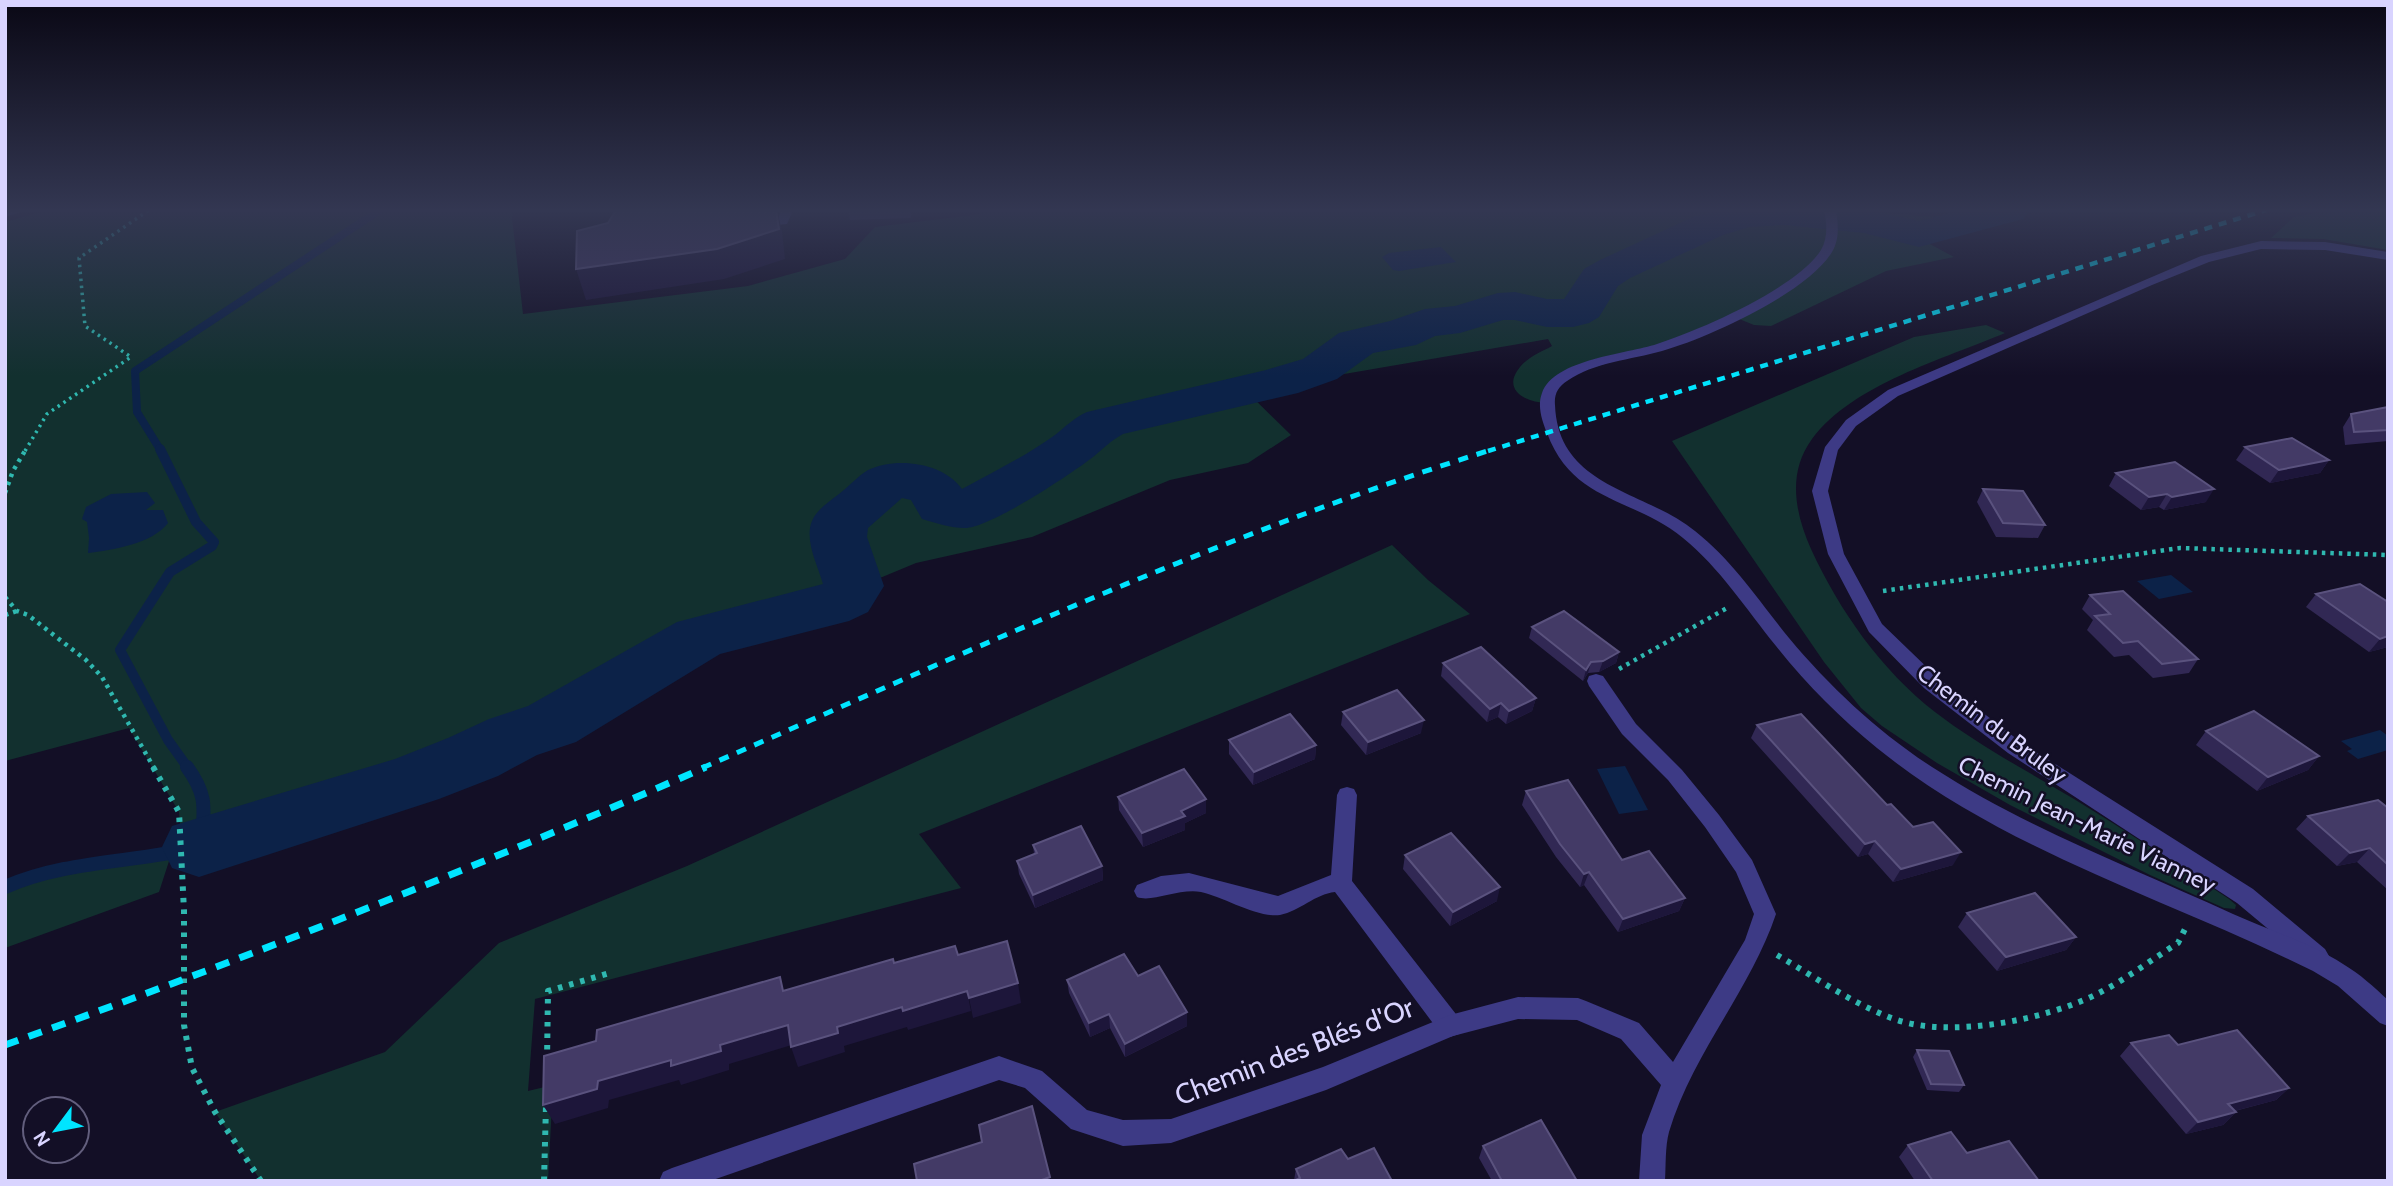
<svg xmlns="http://www.w3.org/2000/svg" width="2393" height="1186" font-family="Cabin,sans-serif">
	<style>
		.green { fill: #12302f }
		.water { fill: #0c2248 }
		.lines { fill: none; stroke-linecap: round; stroke-linejoin: round }
		.stream-far2 { stroke: #0c2248; stroke-width: 8 }
		.stream-far1 { stroke: #0c2248; stroke-width: 10 }
		.stream { stroke: #0c2248; stroke-width: 14 }
		.river { fill: #0c2248; fill-rule: evenodd }
		.path-far2 { stroke: #2fb8b0; stroke-width: 3.5; stroke-dasharray: 2.5 4.5; stroke-linecap: butt }
		.path-far1 { stroke: #2fb8b0; stroke-width: 4.5; stroke-dasharray: 3.5 5; stroke-linecap: butt }
		.path { stroke: #2fb8b0; stroke-width: 6; stroke-dasharray: 4.5 7; stroke-linecap: butt }
		.service { fill: #3d3a85; fill-rule: evenodd }
		.minor { fill: #3d3a85; fill-rule: evenodd }
		.tertiary { fill: #3d3a85; fill-rule: evenodd }
		.rail-far2 { stroke: #00e5ff; stroke-width: 4.5; stroke-dasharray: 8 7; stroke-linecap: butt }
		.rail-far1 { stroke: #00e5ff; stroke-width: 5; stroke-dasharray: 10 9; stroke-linecap: butt }
		.rail { stroke: #00e5ff; stroke-width: 7; stroke-dasharray: 14 11; stroke-linecap: butt }
		.wall { fill: #312854 }
		.shaded-wall { fill: #1d163a }
		.building { fill: #433a66; stroke: #5a527e; stroke-width: 2 }
		.labels { text-anchor: middle; stroke-width: 5; stroke-linejoin: round; paint-order: stroke }
		.street-label { font-size: 24px; fill: #d9d4ff; stroke: #130f26 }
		.near-street-label { font-size: 28px; fill: #d9d4ff; stroke: #130f26 }
	</style>
	<rect width="100%" height="100%" fill="#130f26"/>
	<g class="green">
		<path d="M48,210H515L512,217L523,314L748,286L845,259L875,227L981,214L979,210H1817V214L1837,218L1845,210L1938,217L1964,210H2036L1947,234L1913,235L1954,257L1886,271L1771,326L1754,325L1732,316L1704,332L1564,377L1547,403C1526,403 1501,390 1520,367C1528,357 1541,352 1552,346L1548,339L1246,391L1291,435L1248,463L1170,480L1032,537L916,563L851,590L846,598L827,606L699,637L552,724L513,737L473,757L414,780L182,852L179,812L129,728L5,761V222Z"/>
		<path d="M2332,210H2388V250L2323,239L2271,238L2294,217Z"/>
		<path d="M1986,325L2005,333C1944,359 1853,384 1812,439C1787,473 1795,513 1811,549C1839,610 1881,670 1935,712C1978,745 2027,771 2074,799C2126,831 2178,865 2229,899L2236,905L2235,909L2224,908L2150,875L2010,805L1937,763L1882,726L1861,708L1824,662L1672,441L1914,337Z"/>
		<path d="M1392,545L1428,580L1470,614L919,834L961,888L535,999L528,1091L553,1085L548,1181H261L215,1112L385,1052L499,943L687,866Z"/>
		<path d="M733,634L586,724L504,750L555,728L689,653L700,642Z"/>
		<path d="M171,855L159,892L5,948V887C56,860 116,862 171,855Z"/>
	</g>
	<g class="water">
		<path d="M1441,247L1456,262L1399,271L1393,270L1382,257L1389,253Z"/>
		<path d="M147,492L155,503L146,510H163L168,523C152,544 112,550 88,553L89,538L87,522L82,519L86,507L111,494Z"/>
		<path d="M2171,575L2193,592L2159,599L2137,581Z"/>
		<path d="M2380,730L2388,736V750L2358,759L2347,751L2352,749L2341,741Z"/>
		<path d="M1625,766L1648,810L1619,814L1597,769Z"/>
	</g>
	<g class="lines">
		<path class="stream-far2" d="M161,451L137,412L135,371L380,210"/>
		<path class="stream-far1" d="M160,449L196,522L214,542L212,546L170,572L120,650L168,740L188,768"/>
		<path class="stream" d="M5,887C67,860 134,863 199,847L202,842C204,808 208,796 187,767"/>
		<path class="river" d="M1719,210H1869L1919,221L1962,210H2029L2023,219L1919,247L1864,233L1784,225L1749,227L1723,235L1630,278L1618,286L1599,317L1589,323L1573,327H1547L1515,320H1503L1460,333L1435,336L1416,345L1373,353L1337,379L1298,393L1123,434C1110,441 1103,449 1093,457C1071,474 990,528 965,528C951,528 935,523 922,519L911,500L902,498L868,528L867,537L884,586L868,612L849,621L720,654L576,742L537,755L498,776L439,799L199,877L172,868L162,847L172,826L395,759L448,738L489,719L528,706L677,622L823,584C818,566 804,540 812,521C817,509 829,502 839,494C848,487 858,476 868,470C897,456 944,463 962,489C993,472 1026,456 1055,435C1066,426 1074,418 1087,412L1266,370L1303,359L1339,333L1390,321L1425,309L1455,306L1498,293L1515,292L1547,299H1564L1584,269L1600,260L1693,217Z"/>
		<path class="path-far2" d="M25,451L47,414L131,357L85,326L79,258L149,210"/>
		<g class="path-far1">
			<path d="M5,493L13,471L26,449"/>
			<path d="M1883,591L2180,548L2388,555"/>
			<path d="M5,597L17,611L28,615L86,660L102,677L154,768"/>
			<path d="M5,615L17,611"/>
			<path d="M1619,669L1727,608"/>
		</g>
		<g class="path">
			<path d="M153,767L179,812L184,911V1025L192,1068L215,1112L261,1181"/>
			<path d="M1777,955C1815,977 1853,1004 1894,1019C1949,1039 2045,1020 2097,994C2125,980 2151,960 2178,943L2185,929"/>
			<path d="M547,1061L548,991L613,972"/>
			<path d="M544,1181L546,1105"/>
		</g>
		<g class="service">
			<path d="M5,210H27L5,217Z"/>
			<path d="M781,210H793L787,224L757,227L751,223L757,219H778Z"/>
			<path d="M1347,787L1354,789L1357,795L1352,881L1459,1018L1462,1026L1459,1034L1450,1037L1441,1034L1335,892C1315,894 1300,911 1280,915C1257,918 1224,897 1201,892C1179,888 1152,903 1137,897L1134,891L1137,885L1161,876L1189,873L1278,896L1331,875L1337,795L1340,789Z"/>
		</g>
		<g class="minor">
			<path d="M2261,241L2325,242L2388,252V260L2325,250L2261,249L2209,262L2152,285L1898,396L1856,426L1838,450L1828,491L1844,554L1882,624L1938,678L2022,743L2253,889L2325,949L2329,956L2325,963L2317,966L2309,963L2237,903L2008,753L1924,688L1869,632L1828,554L1812,491L1825,447L1846,420L1888,390L2201,256Z"/>
			<path d="M1596,674L1603,676L1636,724L1682,770L1719,815L1752,860L1776,914C1750,991 1692,1054 1669,1132C1665,1147 1666,1165 1665,1181H1639L1642,1135L1661,1085L1621,1039L1577,1020L1518,1019L1453,1036L1326,1090L1171,1143L1123,1146L1071,1129L1025,1088L999,1080L710,1181H659L663,1172L672,1168L999,1056L1042,1071L1087,1110L1123,1120L1171,1119L1323,1067L1450,1015L1518,997L1578,998L1586,1001L1639,1023L1673,1062L1745,940L1754,914L1736,872L1705,827L1668,780L1622,734L1589,686L1587,681L1589,676Z"/>
		</g>
		<path class="tertiary" d="M1824,210H1836C1838,224 1840,239 1832,252C1807,293 1708,338 1662,351C1631,360 1594,362 1567,381C1558,387 1554,394 1555,405C1558,488 1645,490 1695,531C1733,561 1759,601 1789,638C1830,687 1878,732 1932,767C2026,828 2131,867 2233,914C2269,930 2310,943 2343,964C2360,974 2374,987 2388,1000V1026L2380,1023L2338,986L2313,971C2168,899 2004,851 1877,748C1840,718 1806,684 1776,646C1746,609 1720,568 1683,538C1633,497 1573,503 1547,433C1542,421 1537,406 1542,393C1554,359 1627,354 1657,344C1700,330 1797,288 1821,250C1828,238 1827,223 1824,210Z"/>
		<path class="rail-far2" d="M1488,451L2266,210"/>
		<path class="rail-far1" d="M702,768C963,654 1221,534 1494,449"/>
		<path class="rail" d="M5,1045C242,960 475,868 706,767"/>
	</g>
	<g class="wall">
		<path d="M826,210H912L911,218L850,220L849,212H826Z"/>
		<path d="M2388,407V441L2345,445L2343,427L2351,414Z"/>
		<path d="M2245,447L2329,460L2320,473L2270,483L2236,460Z"/>
		<path d="M2116,473L2206,502L2164,510L2159,507L2141,510L2109,486Z"/>
		<path d="M1983,489L2045,525L2038,538L1996,537L1977,502Z"/>
		<path d="M2316,594L2388,602V647L2369,652L2306,607Z"/>
		<path d="M2090,595L2198,659L2189,673L2153,678L2129,655L2114,657L2087,630L2093,620L2082,609Z"/>
		<path d="M1532,627L1619,652L1616,663L1599,672L1588,673L1583,681L1529,638Z"/>
		<path d="M1443,663L1536,698L1532,711L1506,724L1498,717L1487,722L1441,676Z"/>
		<path d="M1343,712L1421,733L1366,755L1341,725Z"/>
		<path d="M1757,725L1887,805L1913,827L1953,865L1893,882L1868,854L1858,857L1751,738Z"/>
		<path d="M2206,731L2319,756L2308,770L2257,791L2196,745Z"/>
		<path d="M1229,740L1316,745L1315,759L1253,785L1229,754Z"/>
		<path d="M1526,791L1622,860L1685,898L1679,911L1618,932L1584,885L1580,887L1556,857L1522,805Z"/>
		<path d="M1118,797L1206,799V813L1185,823V830L1143,847L1119,810Z"/>
		<path d="M2388,808V890L2357,862L2337,866L2296,829L2308,816Z"/>
		<path d="M1033,845L1102,866L1103,880L1035,908L1019,874L1017,861L1034,854Z"/>
		<path d="M1405,855L1497,901L1450,926L1403,869Z"/>
		<path d="M1967,913L2076,937L2066,950L1997,971L1958,927Z"/>
		<path d="M1138,976L1187,1012V1026L1125,1057L1110,1028L1090,1037L1069,993L1067,980Z"/>
		<path d="M2131,1043L2178,1045L2289,1088L2276,1100L2235,1111L2236,1112L2223,1125L2186,1134L2120,1056Z"/>
		<path d="M1917,1050L1964,1085L1959,1092L1927,1090L1913,1057Z"/>
		<path d="M1908,1145L1967,1153L2039,1181H1915L1899,1157Z"/>
		<path d="M1483,1146L1577,1181H1492L1479,1158Z"/>
		<path d="M1348,1159L1294,1180L1296,1169Z"/>
	</g>
	<g class="shaded-wall">
		<path d="M777,210L782,231L785,259L724,279L586,300L576,269Z"/>
		<path d="M2329,460L2320,473L2270,483L2279,470Z"/>
		<path d="M2214,489L2206,502L2164,510L2172,497Z"/>
		<path d="M2167,494L2159,507L2141,510L2149,497Z"/>
		<path d="M2388,636V647L2369,652L2380,639Z"/>
		<path d="M1619,652L1616,663L1599,672L1603,661Z"/>
		<path d="M1591,662L1588,673L1583,681L1586,670Z"/>
		<path d="M1536,698L1532,711L1506,724L1509,711Z"/>
		<path d="M1501,703L1498,717L1487,722L1490,709Z"/>
		<path d="M1424,720L1421,733L1366,755L1368,742Z"/>
		<path d="M1316,745L1315,759L1253,785L1254,772Z"/>
		<path d="M2319,756L2308,770L2257,791L2268,777Z"/>
		<path d="M1206,799V813L1185,823V830L1143,847L1142,833L1181,811Z"/>
		<path d="M1875,841L1868,854L1858,857L1865,844Z"/>
		<path d="M2370,848L2357,862L2337,866L2350,853Z"/>
		<path d="M1961,852L1953,865L1893,882L1901,869Z"/>
		<path d="M1102,866L1103,880L1035,908L1033,895Z"/>
		<path d="M1589,872L1584,885L1580,887L1584,874Z"/>
		<path d="M1500,887L1497,901L1450,926L1453,912Z"/>
		<path d="M1685,898L1679,911L1618,932L1623,919Z"/>
		<path d="M2076,937L2066,950L1997,971L2006,957Z"/>
		<path d="M1018,983L1021,1003L973,1018L969,998Z"/>
		<path d="M967,991L971,1011L908,1030L907,1027L844,1046L845,1052L798,1067L791,1047L837,1027L902,1007Z"/>
		<path d="M1187,1012V1026L1125,1057V1044Z"/>
		<path d="M1109,1014L1110,1028L1090,1037L1089,1023Z"/>
		<path d="M788,1025L795,1044L729,1064V1070L681,1085L679,1080L609,1100L608,1108L555,1124L543,1105L598,1081Z"/>
		<path d="M2289,1088L2276,1100L2215,1116L2228,1104Z"/>
		<path d="M2236,1112L2223,1125L2186,1134L2198,1122Z"/>
		<path d="M1050,1177V1181H1039Z"/>
	</g>
	<g class="building">
		<path d="M616,210H776L779,229L717,249L576,269L577,231L608,223Z"/>
		<path d="M2388,407V430L2354,432L2351,414Z"/>
		<path d="M2292,438L2329,460L2279,470L2245,447Z"/>
		<path d="M2175,462L2214,489L2172,497L2167,494L2149,497L2116,473Z"/>
		<path d="M1983,489L2023,491L2045,525L2003,523Z"/>
		<path d="M2360,584L2388,602V636L2380,639L2316,594Z"/>
		<path d="M2123,591L2198,659L2162,664L2138,641L2123,643L2095,616L2110,614L2090,595Z"/>
		<path d="M1564,611L1619,652L1603,661L1591,662L1586,670L1532,627Z"/>
		<path d="M1481,647L1536,698L1509,711L1501,703L1490,709L1443,663Z"/>
		<path d="M1397,690L1424,720L1368,742L1343,712Z"/>
		<path d="M2254,711L2319,756L2268,777L2206,731Z"/>
		<path d="M1290,714L1316,745L1254,772L1229,740Z"/>
		<path d="M1801,714L1887,805L1891,804L1913,827L1933,822L1961,852L1901,869L1875,841L1865,844L1757,725Z"/>
		<path d="M1184,769L1206,799L1181,811L1185,816L1142,833L1118,797Z"/>
		<path d="M1568,780L1622,860L1649,851L1685,898L1623,919L1589,872L1584,874L1560,844L1526,791Z"/>
		<path d="M2378,800L2388,808V865L2370,848L2350,853L2308,816Z"/>
		<path d="M1081,826L1102,866L1033,895L1017,861L1037,853L1033,845Z"/>
		<path d="M1451,833L1500,887L1453,912L1405,855Z"/>
		<path d="M2035,893L2076,937L2006,957L1967,913Z"/>
		<path d="M1007,941L1018,983L969,998L967,991L903,1011L902,1007L837,1027L838,1033L791,1047L788,1025L720,1045L721,1051L671,1066V1060L598,1081L597,1089L543,1105L544,1056L596,1041L597,1030L780,977L783,991L893,959L894,963L955,946L958,955Z"/>
		<path d="M1124,954L1138,976L1159,966L1187,1012L1125,1044L1109,1014L1089,1023L1067,980Z"/>
		<path d="M2237,1030L2289,1088L2228,1104L2236,1112L2198,1122L2131,1043L2169,1035L2178,1045Z"/>
		<path d="M1917,1050L1949,1051L1964,1085L1931,1084Z"/>
		<path d="M1032,1106L1050,1177L1039,1181H917L914,1164L982,1142L979,1125Z"/>
		<path d="M1541,1120L1577,1181H1502L1483,1146Z"/>
		<path d="M1951,1132L1967,1153L2009,1141L2039,1181H1933L1908,1145Z"/>
		<path d="M1374,1148L1392,1181H1294L1300,1178L1296,1169L1341,1149L1348,1159Z"/>
	</g>
	<linearGradient id="sky" x2="0" y2="1"><stop stop-color="#0a0815"/><stop offset="0.56" stop-color="#333752"/><stop offset="1" stop-color="#333752" stop-opacity="0"/></linearGradient>
	<rect width="2393" height="376" fill="url(#sky)"/>
	<g class="labels">
		<g class="street-label">
			<text transform="translate(1992 724) rotate(37)" y="8">Chemin du Bruley</text>
			<text transform="translate(2087 825) rotate(26)" y="8">Chemin Jean-Marie Vianney</text>
		</g>
		<g class="near-street-label">
			<text transform="translate(1294 1051) rotate(-21)" y="10">Chemin des Blés d'Or</text>
		</g>
	</g>
	<rect width="2393" height="1186" fill="none" stroke="#d9d4ff" stroke-width="14"/>
	<g transform="translate(56 1130) rotate(238)"><circle r="33" fill="#130f26" stroke="#625e7d" stroke-width="2"/>
	<path d="M0-5L12 26L0 18L-12 26Z" fill="#00e5ff"/>
	<text y="-10" font-size="19" font-weight="bold" text-anchor="middle" fill="#d9d4ff">N</text>
	</g>
</svg>
